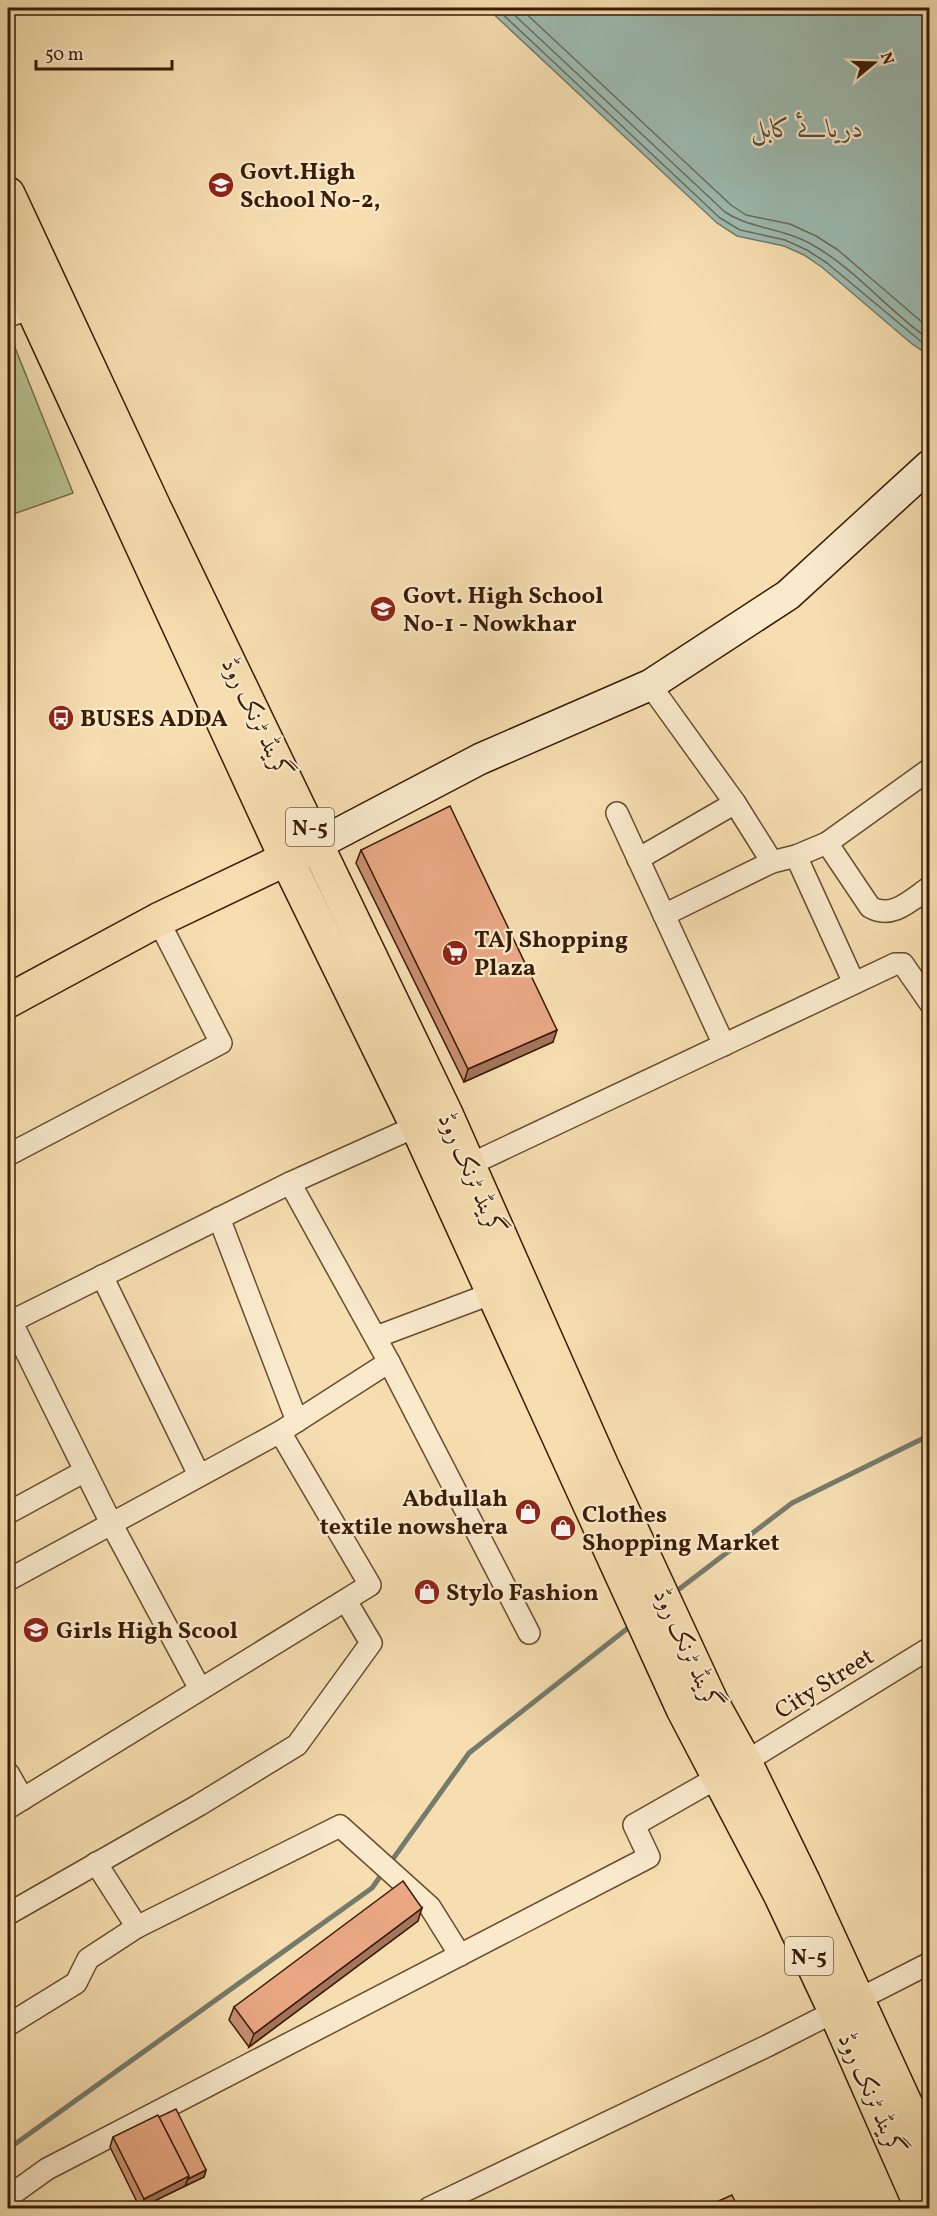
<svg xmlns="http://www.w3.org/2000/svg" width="937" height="2216" font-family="Vollkorn,Amiri,serif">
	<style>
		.green { fill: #b7c28f; stroke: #786e4a; stroke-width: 1.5 }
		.water { fill: #9dbbb1; stroke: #757b6c; stroke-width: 1.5 }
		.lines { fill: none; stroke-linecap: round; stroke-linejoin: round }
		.shore { stroke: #6c6b5b; stroke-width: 1.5 }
		.stream { stroke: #757b6c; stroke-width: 5 }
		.street-casing { stroke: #694c30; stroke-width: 24 }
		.secondary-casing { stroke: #3a1b05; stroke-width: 33 }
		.primary-casing { stroke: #3a1b05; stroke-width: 36 }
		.highway-casing { stroke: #3a1b05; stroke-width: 36 }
		.street { stroke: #f9eacc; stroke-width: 21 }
		.secondary { stroke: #f9eacc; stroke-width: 30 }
		.primary { stroke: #f6deb0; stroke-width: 33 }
		.highway { stroke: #f6deb0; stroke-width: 33 }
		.wall { fill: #c89072; stroke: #3a1b05; stroke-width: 1.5 }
		.shaded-wall { fill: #a3755c; stroke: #3a1b05; stroke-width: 1.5 }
		.building { fill: #e9a784; stroke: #3a1b05; stroke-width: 1.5 }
		.labels { text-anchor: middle; stroke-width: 4.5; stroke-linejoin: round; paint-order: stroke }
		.shield { fill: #f9eacc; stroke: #735941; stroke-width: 1.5 }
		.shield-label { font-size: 22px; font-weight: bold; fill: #3a1b05 }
		.poi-label { font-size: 24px; font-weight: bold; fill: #3a1b05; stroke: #f9eacc; text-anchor: start }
		.street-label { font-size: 24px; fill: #3a1b05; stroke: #f9eacc }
		.water-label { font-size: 26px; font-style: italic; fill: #584b39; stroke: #f9eacc }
	</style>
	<rect width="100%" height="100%" fill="#f6deb0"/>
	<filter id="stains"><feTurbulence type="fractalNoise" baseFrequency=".00333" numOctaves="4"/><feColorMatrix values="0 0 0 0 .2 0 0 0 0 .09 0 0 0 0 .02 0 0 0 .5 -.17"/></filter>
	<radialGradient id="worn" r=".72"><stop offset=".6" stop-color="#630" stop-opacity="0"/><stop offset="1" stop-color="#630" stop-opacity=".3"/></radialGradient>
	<path class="green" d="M8,330L73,493L8,516Z"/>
	<path class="water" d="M487,8H929V355L912,344L823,268L804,255L784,246L737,236L717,223Z"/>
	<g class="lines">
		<g class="shore">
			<path d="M496,8L720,218L740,230L785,240L807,250L827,263L930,349"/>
			<path d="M507,8L725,212C751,229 783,228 811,244C856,269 888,311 930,340"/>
			<path d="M520,8L731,205L746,215L790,224L816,236L838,250L930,329"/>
		</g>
		<g class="stream">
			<path d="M674,1593L792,1503L930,1435"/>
			<path d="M390,1863L469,1753L633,1624"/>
			<path d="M8,2149L372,1888L384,1871"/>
		</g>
		<g class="street-casing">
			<g id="street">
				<path d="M8,316L32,308"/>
				<path d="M650,685L735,803L772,862"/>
				<path d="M617,813L724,1045"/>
				<path d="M827,843L870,907C892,920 911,900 930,887"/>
				<path d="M796,856L854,983"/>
				<path d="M638,859L735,803"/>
				<path d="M664,915L772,862L796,856L827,843L930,769"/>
				<path d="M8,1155L221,1043L158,920"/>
				<path d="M469,1165L895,964H903L930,1003"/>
				<path d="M290,1183L389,1362L529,1633"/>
				<path d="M219,1218L297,1421"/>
				<path d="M102,1276L199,1475"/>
				<path d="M11,1321L111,1523L200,1689"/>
				<path d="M8,1323L290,1183L428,1121"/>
				<path d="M376,1337L493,1293"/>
				<path d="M8,1513L85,1471"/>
				<path d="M8,1580L280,1432L389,1362"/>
				<path d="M8,1773L23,1799"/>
				<path d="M8,1808L370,1585L280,1432"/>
				<path d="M96,1863L137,1927L340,1826L430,1907L460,1955"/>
				<path d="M8,1914L199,1805L297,1745L371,1643L346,1601"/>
				<path d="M8,2025L76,1983L88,1959L137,1927"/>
				<path d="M8,2197L47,2169L649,1857L634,1825L745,1762L930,1648"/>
				<path d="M429,2208L767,2046L930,1963"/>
			</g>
		</g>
		<g class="secondary-casing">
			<path id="secondary" d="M318,844L480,759L650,685L788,595L930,465"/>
		</g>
		<g class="primary-casing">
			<path id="primary" d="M8,1001L158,920L311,847"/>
		</g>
		<g class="highway-casing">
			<g id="highway">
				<path d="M8,194L154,507L446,1114L602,1466L711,1701L745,1762L803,1881L930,2157"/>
				<path d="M8,255L287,860L417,1126L683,1709L781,1896L836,2013L922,2208"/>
			</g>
		</g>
		<use href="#street" class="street"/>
		<use href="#secondary" class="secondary"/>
		<use href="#primary" class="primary"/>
		<use href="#highway" class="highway"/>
	</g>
	<g class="wall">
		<path d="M361,850L553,1042L464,1082L356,863Z"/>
		<path d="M418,1921L249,2047L229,2020L234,2007Z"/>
		<path d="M159,2117L206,2170L204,2177L140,2208L110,2147L113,2137Z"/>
	</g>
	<g class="shaded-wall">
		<path d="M557,1030L553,1042L464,1082L468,1069Z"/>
		<path d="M422,1908L418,1921L249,2047L254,2034Z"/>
		<path d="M206,2170L204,2177L185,2186L188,2179Z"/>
		<path d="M189,2176L185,2186L140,2208L144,2199Z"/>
	</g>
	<g class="building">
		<path d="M450,806L557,1030L468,1069L361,850Z"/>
		<path d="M403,1881L422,1908L254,2034L234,2007Z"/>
		<path d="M176,2109L206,2170L188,2179L189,2176L159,2117Z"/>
		<path d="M158,2115L189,2176L144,2199L113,2137Z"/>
		<path d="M732,2195L738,2208H703Z"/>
	</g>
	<defs>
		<g id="school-disc" transform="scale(1.35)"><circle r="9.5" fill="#8f2418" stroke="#f9eacc"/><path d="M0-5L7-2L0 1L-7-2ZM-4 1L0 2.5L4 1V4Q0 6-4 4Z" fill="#fff"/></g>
		<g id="bus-disc" transform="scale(1.35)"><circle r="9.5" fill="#8f2418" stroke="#f9eacc"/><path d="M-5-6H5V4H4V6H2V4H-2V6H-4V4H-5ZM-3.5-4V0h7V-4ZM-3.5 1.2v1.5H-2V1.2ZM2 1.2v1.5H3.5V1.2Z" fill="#fff"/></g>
		<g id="supermarket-disc" transform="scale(1.35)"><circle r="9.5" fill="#8f2418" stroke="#f9eacc"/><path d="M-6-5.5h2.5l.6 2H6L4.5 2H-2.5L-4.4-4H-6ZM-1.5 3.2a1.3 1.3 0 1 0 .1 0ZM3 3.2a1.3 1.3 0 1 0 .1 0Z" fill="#fff"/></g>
		<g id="shop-disc" transform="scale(1.35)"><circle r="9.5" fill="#8f2418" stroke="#f9eacc"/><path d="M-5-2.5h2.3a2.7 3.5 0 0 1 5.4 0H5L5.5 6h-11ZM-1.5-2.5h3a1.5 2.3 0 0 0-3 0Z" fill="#fff"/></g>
	</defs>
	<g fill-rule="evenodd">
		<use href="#school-disc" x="221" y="185"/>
		<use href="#school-disc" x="383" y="609"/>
		<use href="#bus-disc" x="61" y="718"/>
		<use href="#supermarket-disc" x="455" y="953"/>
		<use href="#shop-disc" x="528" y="1512"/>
		<use href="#shop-disc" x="563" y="1528"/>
		<use href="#shop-disc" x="427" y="1592"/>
		<use href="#school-disc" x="36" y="1630"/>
	</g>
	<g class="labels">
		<g class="shield">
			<rect x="286" y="808" width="48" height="38" rx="4.5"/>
			<rect x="785" y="1937" width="48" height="38" rx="4.5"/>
		</g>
		<g class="shield-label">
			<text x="310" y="835">N-5</text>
			<text x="809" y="1964">N-5</text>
		</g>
		<g class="poi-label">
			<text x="240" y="179">Govt.High<tspan x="240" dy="28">School No-2,</tspan></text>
			<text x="403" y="603">Govt. High School<tspan x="403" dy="28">No-1 - Nowkhar</tspan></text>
			<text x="80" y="726">BUSES ADDA</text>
			<text x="474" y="947">TAJ Shopping<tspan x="474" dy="28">Plaza</tspan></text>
			<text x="508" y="1506" text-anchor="end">Abdullah<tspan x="508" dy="28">textile nowshera</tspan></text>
			<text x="582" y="1522">Clothes<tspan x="582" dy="28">Shopping Market</tspan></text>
			<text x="446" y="1600">Stylo Fashion</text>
			<text x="56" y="1638">Girls High Scool</text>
		</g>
		<g class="street-label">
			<text transform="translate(257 718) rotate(64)" y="8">گرینڈ ٹرنک روڈ</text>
			<text transform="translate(472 1174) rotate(66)" y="8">گرینڈ ٹرنک روڈ</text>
			<text transform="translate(688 1649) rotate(65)" y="8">گرینڈ ٹرنک روڈ</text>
			<text transform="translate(824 1683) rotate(-32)" y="8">City Street</text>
			<text transform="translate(872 2094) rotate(66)" y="8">گرینڈ ٹرنک روڈ</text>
		</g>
		<g class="water-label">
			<text x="807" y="137">دریائے کابل</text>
		</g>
	</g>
	<rect width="937" height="2216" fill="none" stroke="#f6deb0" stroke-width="30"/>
	<rect x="9" y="9" width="919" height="2198" fill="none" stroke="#3a1b05" stroke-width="3"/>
	<rect x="15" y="15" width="907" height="2186" fill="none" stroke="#3a1b05" stroke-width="1.5"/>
	<g transform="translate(874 63) rotate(71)" stroke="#f9eacc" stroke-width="4.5" paint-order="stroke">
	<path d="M0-4.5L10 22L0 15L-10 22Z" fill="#3a1b05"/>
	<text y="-9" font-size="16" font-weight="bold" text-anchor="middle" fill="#3a1b05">N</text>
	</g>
	<path d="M36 60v9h136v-9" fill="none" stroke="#3a1b05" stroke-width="3"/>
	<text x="45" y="60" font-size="18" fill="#3a1b05" stroke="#f9eacc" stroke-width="4.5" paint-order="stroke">50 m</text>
	<rect width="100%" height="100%" filter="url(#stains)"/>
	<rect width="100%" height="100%" fill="url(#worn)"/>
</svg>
